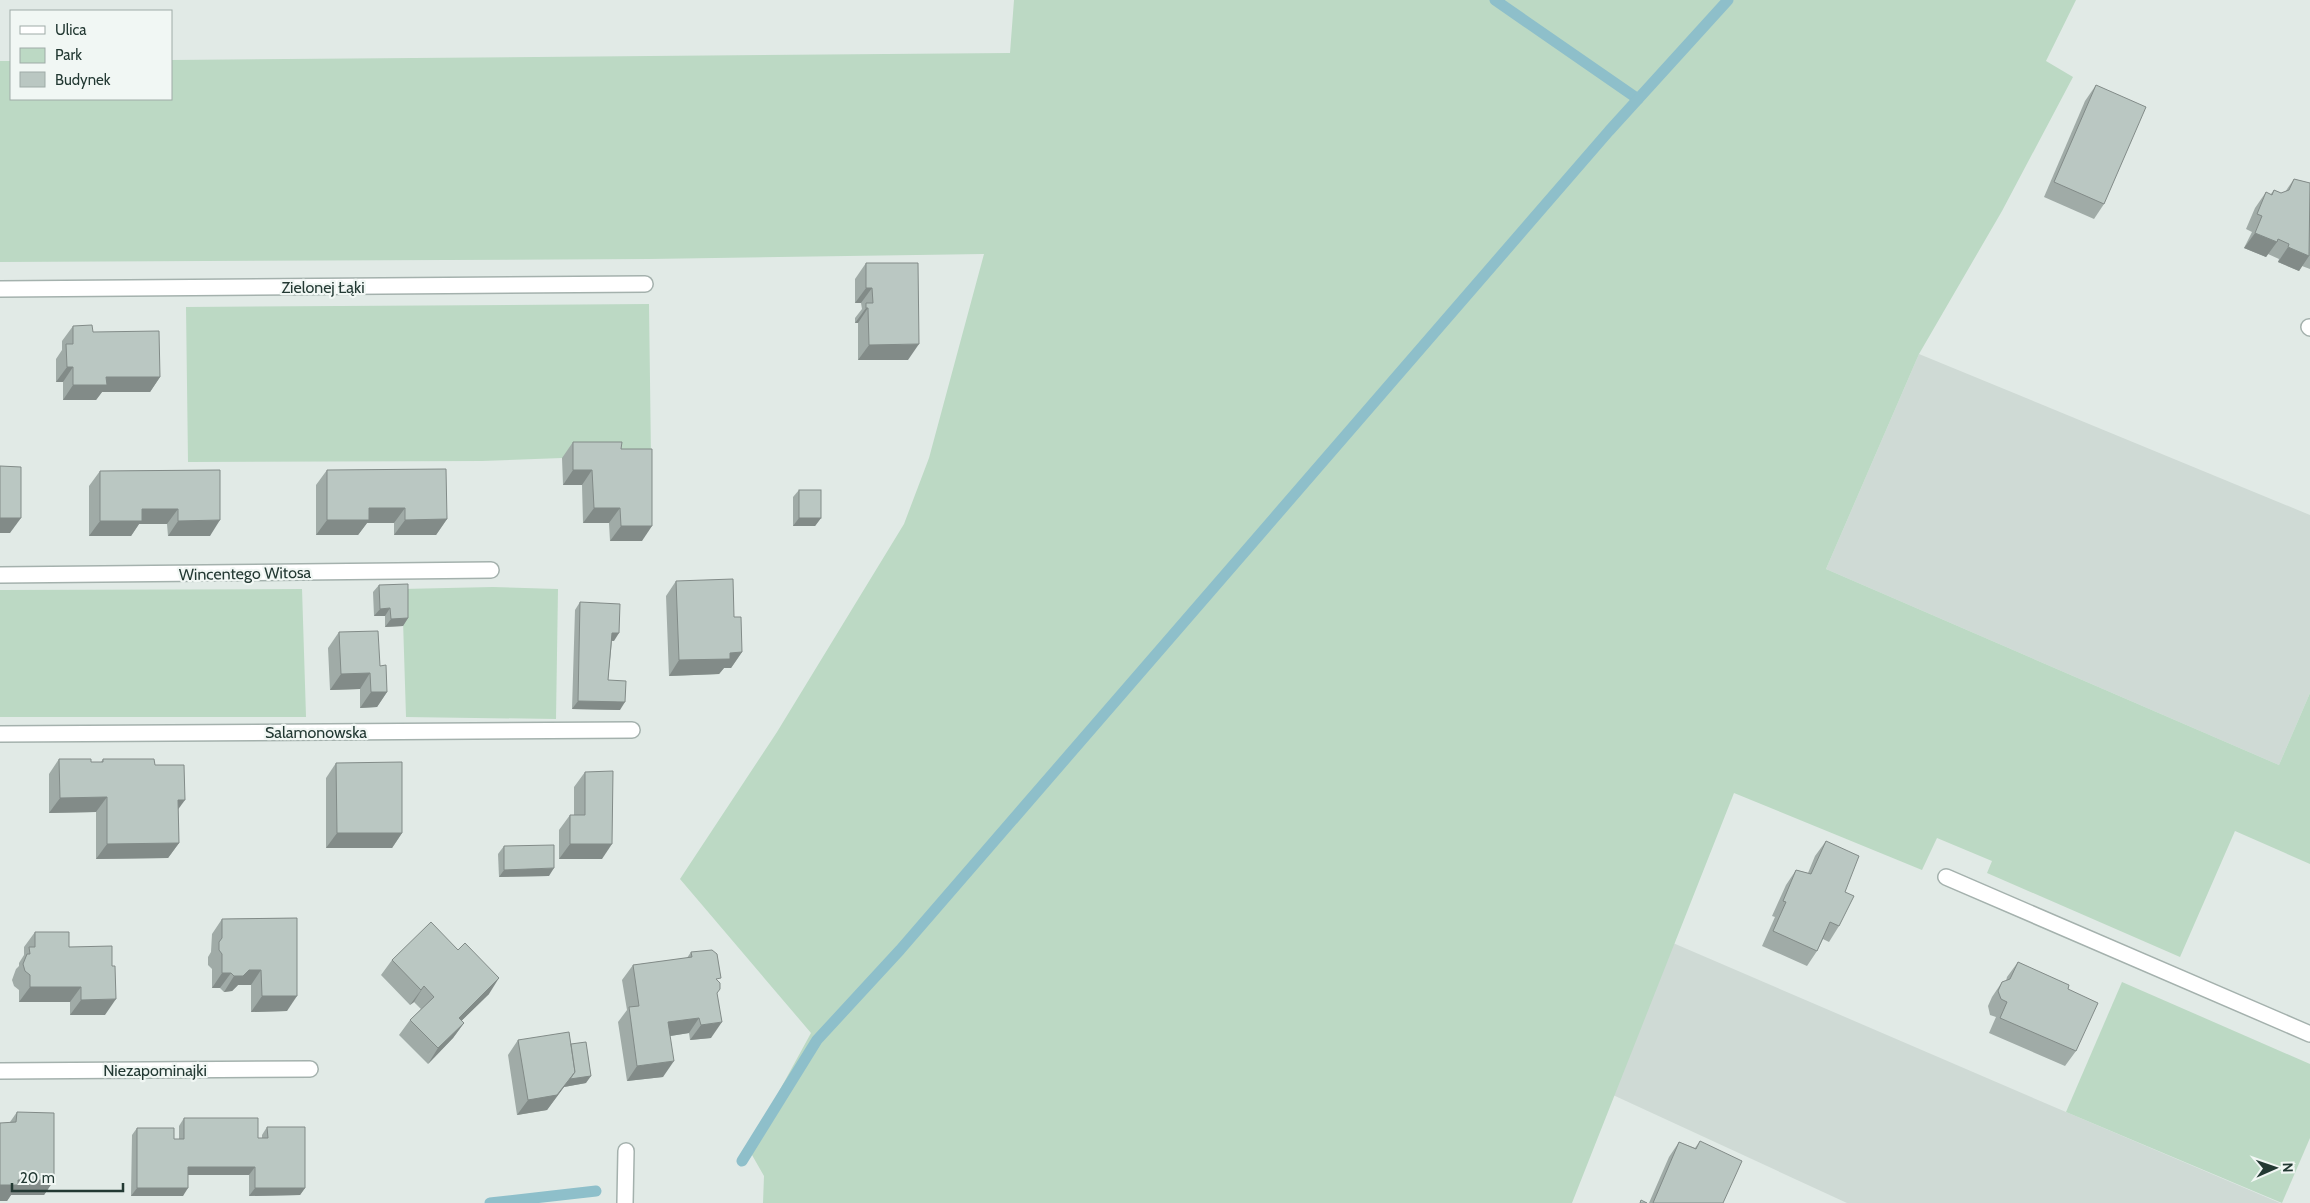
<svg xmlns="http://www.w3.org/2000/svg" width="2310" height="1203" font-family="Cabin,sans-serif">
	<style>
		.built { fill: #cfdad5 }
		.green { fill: #bcd9c4 }
		.lines { fill: none; stroke-linecap: round; stroke-linejoin: round }
		.stream { stroke: #8ebfca; stroke-width: 11 }
		.service-casing { stroke: #a4b1ad; stroke-width: 18 }
		.minor-casing { stroke: #a4b1ad; stroke-width: 18 }
		.service { stroke: #fff; stroke-width: 15 }
		.minor { stroke: #fff; stroke-width: 15 }
		.wall { fill: #a0aba7 }
		.shaded-wall { fill: #828b88 }
		.building { fill: #bac7c2; stroke: #828b88 }
		.labels { text-anchor: middle; stroke-width: 4.5; stroke-linejoin: round; paint-order: stroke }
		.street-label { font-size: 16px; fill: #233933; stroke: #f1f7f4 }
	</style>
	<rect width="100%" height="100%" fill="#e1eae6"/>
	<g class="built">
		<path d="M1919,354L2310,515V693L2279,765L1826,569Z"/>
		<path d="M1673,943L2066,1112L2280,1203H1847L1613,1095Z"/>
	</g>
	<g class="green">
		<path d="M1014,0H2076L2046,61L2073,77L2002,211L1919,354L1826,569L2279,765L2310,693V864L2235,831L2180,957L1987,873L1992,861L1937,838L1922,870L1734,793L1572,1203H763L764,1176L748,1148L811,1033L680,879L777,732L904,524L929,458L984,254L649,259L0,262V61H11V99H171V60L1010,53Z"/>
		<path d="M649,304L651,458H562L482,461L188,462L186,307Z"/>
		<path d="M493,587L558,589L556,719L406,717L402,589Z"/>
		<path d="M302,589L306,717H0V590Z"/>
		<path d="M2122,982L2310,1064V1138L2282,1203L2066,1112Z"/>
	</g>
	<g class="lines">
		<g class="stream">
			<path d="M1495,0L1638,99"/>
			<path d="M742,1161L817,1040L900,950L1609,131L1728,0"/>
			<path d="M490,1203L596,1191"/>
		</g>
		<g class="service-casing">
			<g id="service">
				<path d="M2309,327L2310,328"/>
				<path d="M1946,877L2310,1034"/>
			</g>
		</g>
		<g class="minor-casing">
			<g id="minor">
				<path d="M0,289L645,284"/>
				<path d="M0,575L491,570"/>
				<path d="M0,734L632,730"/>
				<path d="M0,1071L310,1069"/>
				<path d="M625,1203L626,1151"/>
			</g>
		</g>
		<use href="#service" class="service"/>
		<use href="#minor" class="minor"/>
	</g>
	<g class="wall">
		<path d="M2096,85L2104,204L2094,219L2044,197L2085,101Z"/>
		<path d="M2294,179L2310,183V269L2302,266L2299,271L2278,262L2279,259L2268,254L2266,257L2244,248L2252,232L2246,229L2255,208L2266,192L2270,195L2274,190L2281,193L2285,192Z"/>
		<path d="M866,263L908,360H858V323H855V318L862,309L861,303H855V279Z"/>
		<path d="M73,326L93,332L160,377L150,392H102L96,400H63V382H56V359L62,350V341Z"/>
		<path d="M573,442L621,449L642,541H610L609,523H583L582,485H563L562,458Z"/>
		<path d="M220,470L210,536H168L167,524H139L131,536H89V486L100,471Z"/>
		<path d="M327,470L447,519L436,535H394V523H367L358,535H316V485Z"/>
		<path d="M799,490L821,518L815,526H793V497Z"/>
		<path d="M676,581L734,617L742,652L731,668H724L719,674L669,676L666,596Z"/>
		<path d="M379,585L408,618L403,626L385,627V616H374L373,592Z"/>
		<path d="M580,602L614,641H612L608,680L620,710L572,709L575,610Z"/>
		<path d="M339,632L380,666L387,692L377,707L360,708V689L330,690L328,648Z"/>
		<path d="M59,759L91,762H101L103,759L155,765L178,809L179,843L168,858L96,859V812L49,813V774Z"/>
		<path d="M336,763L402,833L392,848H326V778Z"/>
		<path d="M585,772L602,859H559V830L570,815H574V787Z"/>
		<path d="M1826,841L1845,892L1839,926L1829,942L1823,939L1817,951L1807,966L1762,946L1775,917L1772,916L1786,885L1796,870L1808,873L1815,856Z"/>
		<path d="M504,846L549,876L499,877L498,854Z"/>
		<path d="M297,918L287,1011L251,1012V985H238L232,991L224,992L220,988H212V969L208,965V957L211,952L212,934L222,919Z"/>
		<path d="M35,932L69,947L105,1015H70V1002H19V990L14,986L12,980L16,969L19,966V963L24,955V947Z"/>
		<path d="M691,952L718,981L717,993L711,1038L690,1040L689,1033L670,1036L663,1077L627,1081L618,1022L627,1010L622,980L633,965L687,958Z"/>
		<path d="M392,960L489,994L461,1021L464,1023L453,1038L428,1064L399,1035L410,1020L421,1009L414,1002L410,1005L381,975Z"/>
		<path d="M2018,962L2068,989L2076,1051L2065,1066L1989,1033L1996,1017L1990,1015L1988,1006L1992,997L2002,982L2006,981L2007,977Z"/>
		<path d="M518,1040L571,1044L586,1083L564,1087L547,1110L517,1115L508,1055Z"/>
		<path d="M17,1112L54,1180L44,1195H11L7,1201L10,1122Z"/>
		<path d="M184,1118L258,1138H262V1135L267,1127L305,1188L300,1195L249,1196V1175H188L183,1196H131L132,1135L137,1128L174,1139H179V1126Z"/>
		<path d="M1700,1141L1723,1203H1649L1669,1157L1679,1142L1695,1148Z"/>
	</g>
	<g class="shaded-wall">
		<path d="M2255,233L2277,242L2266,257L2244,248Z"/>
		<path d="M2288,247L2309,256L2299,271L2278,262Z"/>
		<path d="M866,288H872L861,303H855Z"/>
		<path d="M866,308H868L858,323H855Z"/>
		<path d="M919,344L908,360H858L869,345Z"/>
		<path d="M67,367H73L63,382H56Z"/>
		<path d="M106,377H160L150,392H102L96,400H63L73,385Z"/>
		<path d="M573,470H592L582,485H563Z"/>
		<path d="M369,508H405L394,523H367L358,535H316L327,520Z"/>
		<path d="M594,508H620L609,523H583Z"/>
		<path d="M142,509H178L167,524H139L131,536H89L100,521Z"/>
		<path d="M0,518H21L10,533H0Z"/>
		<path d="M799,518H821L815,526H793Z"/>
		<path d="M447,519L436,535H394L405,520Z"/>
		<path d="M220,520L210,536H168L178,521Z"/>
		<path d="M621,526H652L642,541H610Z"/>
		<path d="M390,608L385,616H374L380,609Z"/>
		<path d="M408,618L403,626L385,627L391,619Z"/>
		<path d="M612,633H619L614,641L607,640Z"/>
		<path d="M742,652L731,668H724L719,674L669,676L679,660L730,653Z"/>
		<path d="M370,673L360,689L330,690L341,674Z"/>
		<path d="M371,692H387L377,707L360,708Z"/>
		<path d="M578,701L625,702L620,710L572,709Z"/>
		<path d="M107,797L96,812L49,813L60,798Z"/>
		<path d="M178,800H185L174,815Z"/>
		<path d="M337,833H402L392,848H326Z"/>
		<path d="M179,843L168,858L96,859L107,844Z"/>
		<path d="M570,844H612L602,859H559Z"/>
		<path d="M554,868L549,876L499,877L504,870Z"/>
		<path d="M249,970H261L251,985H238L232,991L224,992L234,976Z"/>
		<path d="M222,973H231L220,988H212Z"/>
		<path d="M499,978L489,994L448,1034L459,1018Z"/>
		<path d="M424,986L414,1002L410,1005L421,990Z"/>
		<path d="M30,987H81L70,1002H19Z"/>
		<path d="M262,996H297L287,1011L251,1012Z"/>
		<path d="M116,999L105,1015H70L81,1000Z"/>
		<path d="M699,1018L689,1033L658,1038L668,1022Z"/>
		<path d="M722,1022L711,1038L690,1040L701,1025Z"/>
		<path d="M464,1023L453,1038L428,1064L438,1048Z"/>
		<path d="M674,1061L663,1077L627,1081L637,1066Z"/>
		<path d="M575,1072L591,1076L586,1083L564,1087L547,1110L517,1115L528,1100Z"/>
		<path d="M188,1167H255L249,1175H182Z"/>
		<path d="M18,1180H54L44,1195H11L7,1201H0V1185Z"/>
		<path d="M137,1188H188L183,1196H131Z"/>
		<path d="M255,1188H305L300,1195L249,1196Z"/>
	</g>
	<g class="building">
		<path d="M2096,85L2146,107L2104,204L2054,182Z"/>
		<path d="M2294,179L2310,183L2309,256L2288,247L2289,244L2278,239L2277,242L2255,233L2262,216L2257,214L2266,192L2272,195L2274,190L2281,193L2289,190Z"/>
		<path d="M866,263H918L919,344L869,345L868,308H866V303H873L872,288H866Z"/>
		<path d="M92,325L93,332L159,331L160,377H106L107,385H73V367H67L66,344H73V326Z"/>
		<path d="M573,442H622L621,449H652V526H621L620,508H594L592,470H573Z"/>
		<path d="M0,466L21,467V518H0Z"/>
		<path d="M446,469L447,519L405,520V508H369V520H327V470Z"/>
		<path d="M220,470V520L178,521V509H142V521H100V471Z"/>
		<rect x="799" y="490" width="22" height="28"/>
		<path d="M733,579L734,617H741L742,652L730,653V659L679,660L676,581Z"/>
		<path d="M408,584V618L391,619L390,608L380,609L379,585Z"/>
		<path d="M580,602L620,604L619,633H612L608,680L626,681L625,702L578,701Z"/>
		<path d="M378,631L380,666L386,665L387,692H371L370,673L341,674L339,632Z"/>
		<path d="M59,759H91V762H103V759H154L155,765H184L185,800H178L179,843L107,844V797L60,798Z"/>
		<path d="M402,762V833H337L336,763Z"/>
		<path d="M613,771L612,844H570V815H585V772Z"/>
		<path d="M1826,841L1859,856L1845,892L1854,896L1839,926L1830,922L1817,951L1773,931L1786,902L1783,901L1796,870L1811,874Z"/>
		<path d="M554,845V868L504,870V846Z"/>
		<path d="M297,918V996H262L261,970H249L243,976H234L231,973H222V954L219,950V942L222,938V919Z"/>
		<path d="M431,922L458,950L465,943L499,978L459,1018L464,1023L438,1048L410,1020L434,997L424,986L421,990L392,960Z"/>
		<path d="M35,932H69V947L112,946V966H115L116,999L81,1000V987H30V975L25,971L23,964L27,954H30L29,947H35Z"/>
		<path d="M712,950L717,954L721,978L716,979L720,983V989L717,993L722,1022L701,1025L699,1018L668,1022L674,1061L637,1066L629,1007L639,1006L633,965L692,957L691,952Z"/>
		<path d="M2018,962L2069,985L2068,989L2098,1003L2076,1051L2000,1018L2007,1002L2001,999L1998,991L2002,982L2010,979Z"/>
		<path d="M569,1032L575,1072L557,1095L528,1100L518,1040Z"/>
		<path d="M586,1042L591,1076L570,1079L575,1072L571,1044Z"/>
		<path d="M17,1112L54,1113V1180H18V1185H0V1123L16,1122Z"/>
		<path d="M184,1118H258V1138H268L267,1127H305V1188H255V1167H188V1188H137V1128H174V1139H184Z"/>
		<path d="M1700,1141L1742,1161L1723,1203H1653L1679,1142L1696,1149Z"/>
		<path d="M1641,1200L1647,1203H1640Z"/>
	</g>
	<g class="labels">
		<g class="street-label">
			<text x="323" y="293">Zielonej Łąki</text>
			<text transform="translate(245 573) rotate(-1)" y="6">Wincentego Witosa</text>
			<text x="316" y="738">Salamonowska</text>
			<text x="155" y="1076">Niezapominajki</text>
		</g>
	</g>
	<rect x="10" y="10" width="162" height="90" fill="#f1f7f4" stroke="#9faba7"/>
	<rect x="20" y="26" width="25" height="8" fill="#ffffff" stroke="#9faba7"/>
	<text x="55" y="35" font-size="15" fill="#233933">Ulica</text>
	<rect x="20" y="48" width="25" height="15" fill="#bcd9c4" stroke="#9faba7"/>
	<text x="55" y="60" font-size="15" fill="#233933">Park</text>
	<rect x="20" y="72" width="25" height="15" fill="#bac7c2" stroke="#9faba7"/>
	<text x="55" y="85" font-size="15" fill="#233933">Budynek</text>
	<g transform="translate(2275 1168) rotate(88)" stroke="#f1f7f4" stroke-width="4" paint-order="stroke">
	<path d="M0-4L9 19L0 12L-9 19Z" fill="#233933"/>
	<text y="-8" font-size="14" font-weight="bold" text-anchor="middle" fill="#233933">N</text>
	</g>
	<path d="M12 1183v8h111v-8" fill="none" stroke="#233933" stroke-width="2.5"/>
	<text x="20" y="1183" font-size="15" fill="#233933" stroke="#f1f7f4" stroke-width="4" paint-order="stroke">20 m</text>
</svg>
